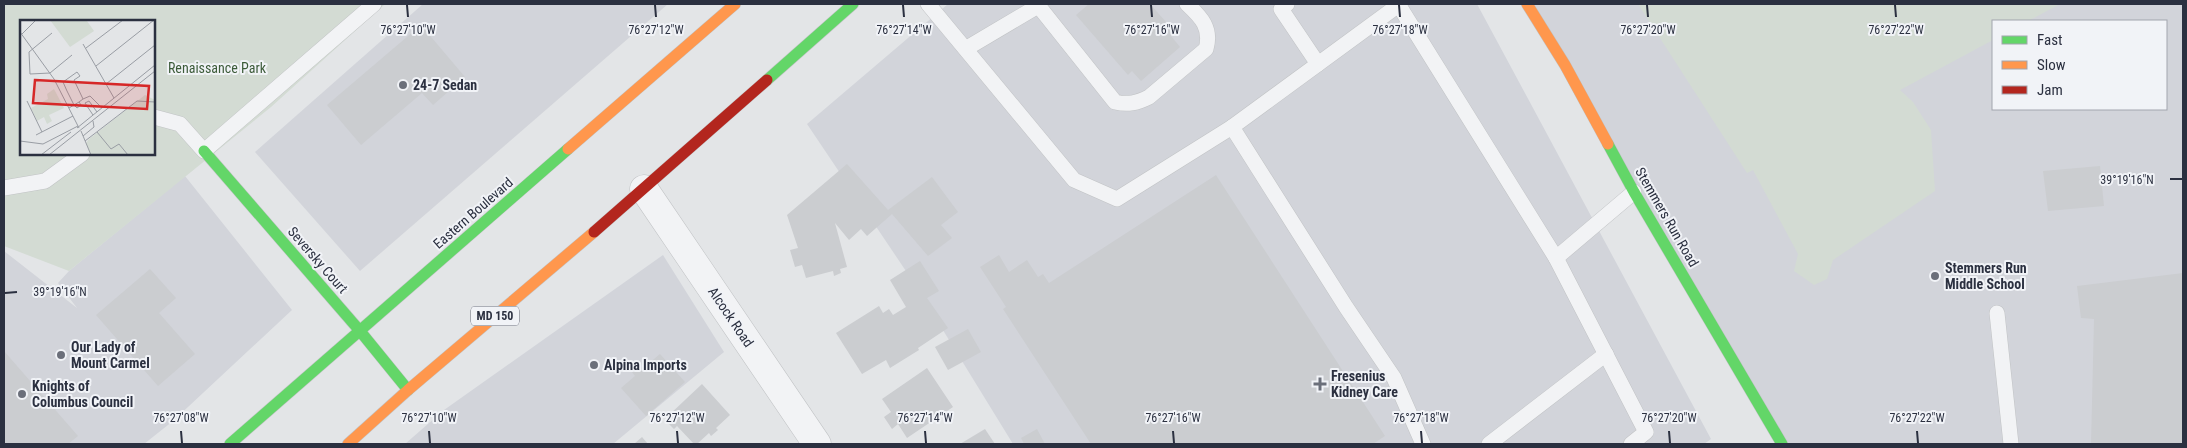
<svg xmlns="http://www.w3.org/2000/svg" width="2187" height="448" font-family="'Roboto Condensed',sans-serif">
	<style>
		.built { fill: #d2d4da; fill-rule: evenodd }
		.green { fill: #d3dbd3; fill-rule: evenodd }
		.building { fill: #cbcdd0 }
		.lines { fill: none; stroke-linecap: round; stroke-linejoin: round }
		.lane-casing { stroke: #c1c3c5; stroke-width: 16 }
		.street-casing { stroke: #c1c3c5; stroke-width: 29 }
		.fast-casing { stroke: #c1c3c5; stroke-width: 12 }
		.slow-casing { stroke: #c1c3c5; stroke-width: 12 }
		.jam-casing { stroke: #c1c3c5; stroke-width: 12 }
		.lane { stroke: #f2f3f5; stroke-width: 15 }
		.street { stroke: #f2f3f5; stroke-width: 28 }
		.fast { stroke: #63d668; stroke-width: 11 }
		.slow { stroke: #ff974d; stroke-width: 11 }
		.jam { stroke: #b3261e; stroke-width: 11 }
		.ticks { fill: none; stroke: #2b3040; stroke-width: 2 }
		.poi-dot { fill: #6b6f7a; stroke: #f1f3f7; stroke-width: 2 }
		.labels { text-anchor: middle; stroke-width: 4; stroke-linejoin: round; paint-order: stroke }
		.shield { fill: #f1f3f7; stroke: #666a77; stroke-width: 1 }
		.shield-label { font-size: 12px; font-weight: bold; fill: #2b3040 }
		.park-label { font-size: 14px; fill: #3c5b39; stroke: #f1f3f7 }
		.poi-label { font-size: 14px; font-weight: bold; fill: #2b3040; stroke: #f1f3f7; text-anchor: start }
		.street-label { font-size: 14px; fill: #2b3040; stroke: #f1f3f7 }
		.inset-road { fill: none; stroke: #999da4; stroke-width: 1 }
		.view { fill: #d62828; fill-opacity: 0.15; stroke: #d62828; stroke-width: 2.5 }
		.inset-edge { fill: none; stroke: #2b3040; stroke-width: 2.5 }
		.ticks-label { font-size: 12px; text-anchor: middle; fill: #2b3040; stroke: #f1f3f7; stroke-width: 4; stroke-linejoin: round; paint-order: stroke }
	</style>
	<rect width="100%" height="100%" fill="#e3e5e7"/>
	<g class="built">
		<path d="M423,4H668L360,271L255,152Z"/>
		<path d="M948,4H1477L1711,439L1704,444H1013L914,283L807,124Z"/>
		<path d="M1527,4H2183V444H1783ZM1993,21H2166V109H1993Z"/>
		<path d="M185,176L292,310L173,421L144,444H4V251L77,308L58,283L69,271Z"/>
		<path d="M663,255L724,352L613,444H405L444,410Z"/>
	</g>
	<g class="green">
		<path d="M4,4H385L271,107L69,271L4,246ZM21,21H154V154H21Z"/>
		<path d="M1638,4H2060L2028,21H1993V40L1900,90L1913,102L1931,130L1935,191L1833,260L1827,279L1814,285L1794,271L1798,254L1753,170L1747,173Z"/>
	</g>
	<g class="building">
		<path d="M1089,4H1150L1175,32L1171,36L1180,47L1141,81L1132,71L1128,75L1076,15Z"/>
		<path d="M421,25L465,77L433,105L422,93L361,145L327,105Z"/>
		<path d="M847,164L888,210L932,177L958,212L941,225L952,238L928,256L892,214L867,236L861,229L849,240L835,223L847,267L840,269L841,273L834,276L833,271L806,278L802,265L795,267L790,250L798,248L787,215Z"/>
		<path d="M2100,166L2104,206L2048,211L2043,171Z"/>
		<path d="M1216,175L1385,436L1373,444H1091L1003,309L1006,307L980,267L999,255L1009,272L1027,260L1038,277L1043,274L1049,283Z"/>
		<path d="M920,261L939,291L927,298L948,328L918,348L919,350L890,368L886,360L862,374L836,333L879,306L883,313L889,309L893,315L906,307L890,280Z"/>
		<path d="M150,269L176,298L159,313L195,354L158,386L96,315Z"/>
		<path d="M2183,273V444H2091L2094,319L2081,318L2077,286Z"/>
		<path d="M968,329L981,352L948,370L935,347Z"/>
		<path d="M4,351L78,436L68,444H4Z"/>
		<path d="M660,354L685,382L646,416L621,388L635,376L629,368L636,362L642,369Z"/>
		<path d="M927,368L953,407L907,438L898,424L892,429L884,417L891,412L882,399Z"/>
		<path d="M702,384L730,415L716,428L718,430L711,436L709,433L697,444H694L677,426L674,429L669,424L673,421L668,416Z"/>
		<path d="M985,429L995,444H960Z"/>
		<path d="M1037,429L1045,444H1024L1021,438Z"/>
		<path d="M642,437L648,444H634Z"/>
	</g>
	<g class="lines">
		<g class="lane-casing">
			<g id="lane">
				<path d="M928,4L1074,180L1117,199L1232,127"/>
				<path d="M1037,4L1115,102C1128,105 1137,103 1149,97L1206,49C1212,28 1201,17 1187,4"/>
				<path d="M1287,4L1281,9L1318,64"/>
				<path d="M1398,4L1556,258L1646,432L1631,444"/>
				<path d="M1400,4L1232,127L1346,307L1394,378L1423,444"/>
				<path d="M967,48L1038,6"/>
				<path d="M154,117L180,124L204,151L374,4"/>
				<path d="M4,188L45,181L82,154"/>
				<path d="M1556,258L1634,192"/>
				<path d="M1997,313L2011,444"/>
				<path d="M1489,444L1606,354"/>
			</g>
		</g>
		<g class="street-casing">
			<path id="street" d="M644,189L817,444"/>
		</g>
		<g class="fast-casing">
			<g id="fast">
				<path d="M767,80L853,4"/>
				<path d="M1608,144L1634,192L1782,444"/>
				<path d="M204,151L360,331L408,390"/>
				<path d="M230,444L568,149"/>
			</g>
		</g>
		<g class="slow-casing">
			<g id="slow">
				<path d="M1527,4L1565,65L1608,144"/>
				<path d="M568,149L735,4"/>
				<path d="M348,444L408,390L594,232"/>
			</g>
		</g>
		<g class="jam-casing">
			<path id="jam" d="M594,232L767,80"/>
		</g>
		<use href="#lane" class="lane"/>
		<use href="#street" class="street"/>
		<use href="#fast" class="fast"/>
		<use href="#slow" class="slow"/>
		<use href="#jam" class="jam"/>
	</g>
	<path class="ticks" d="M407,5L408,17M655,5L656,17M903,5L904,17M1151,5L1152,17M1399,5L1400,17M1647,5L1648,17M1895,5L1896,17M2170,179H2182M5,293L17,292M181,431L182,443M429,431L430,443M677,431L678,443M925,431L926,443M1173,431L1174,443M1421,431L1422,443M1669,431L1670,443M1917,431L1918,443"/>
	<g class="poi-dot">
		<circle cx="403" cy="85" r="5"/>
		<circle cx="1935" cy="276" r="5"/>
		<circle cx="61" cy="355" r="5"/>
		<circle cx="594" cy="365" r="5"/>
		<path d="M1317.5 376.5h5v5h5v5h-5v5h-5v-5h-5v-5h5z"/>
		<circle cx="22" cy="394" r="5"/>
	</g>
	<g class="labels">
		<rect class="shield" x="471" y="306.5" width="48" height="19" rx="4"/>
		<g class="shield-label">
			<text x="495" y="320">MD 150</text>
		</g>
		<g class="park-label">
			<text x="217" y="73">Renaissance Park</text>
		</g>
		<g class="poi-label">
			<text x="413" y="90">24-7 Sedan</text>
			<text x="1945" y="273">Stemmers Run<tspan x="1945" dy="16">Middle School</tspan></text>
			<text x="71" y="352">Our Lady of<tspan x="71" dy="16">Mount Carmel</tspan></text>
			<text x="604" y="370">Alpina Imports</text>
			<text x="1331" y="381">Fresenius<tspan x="1331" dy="16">Kidney Care</tspan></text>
			<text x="32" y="391">Knights of<tspan x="32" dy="16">Columbus Council</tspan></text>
		</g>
		<g class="street-label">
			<text transform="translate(473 213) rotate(-41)" y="5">Eastern Boulevard</text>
			<text transform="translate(1667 217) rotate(60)" y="5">Stemmers Run Road</text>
			<text transform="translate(318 260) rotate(49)" y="5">Seversky Court</text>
			<text transform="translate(731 317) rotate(56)" y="5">Alcock Road</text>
		</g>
	</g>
	<g transform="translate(20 20)">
		<rect width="135" height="135" fill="#e3e5e7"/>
		<path d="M30,0L67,1L74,11L50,27ZM34,69L44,88L29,95L32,101L27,104L24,97L17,101L11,88L28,79L27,74ZM125,75L135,80V135H71L66,123L69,119Z" fill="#d3dbd3"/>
		<path class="inset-road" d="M0,12L34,59L59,108M32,13L9,32L10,54L30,53L52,35M2,14L16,0M63,24L94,78M66,28L103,0M76,46L134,0M86,64L135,25M63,79L70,76L82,88M7,81L22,112M49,88L59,82L63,79L54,60L60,56L57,52L43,62L47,71L54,85L57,88L61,85L59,82M73,95L65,83L69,81L77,92M57,108L135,45M61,111L71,135M77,112L91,129L99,124L108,135M16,115L53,96M63,116L74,107L73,101M0,121L23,124L58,106M65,121L117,81L135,82M21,135L51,112M29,135L135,51"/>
		<path class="view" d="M15,60L129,66L127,89L13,83Z"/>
		<rect width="135" height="135" class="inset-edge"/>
	</g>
	<g class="ticks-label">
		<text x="408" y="34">76°27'10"W</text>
		<text x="656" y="34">76°27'12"W</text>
		<text x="904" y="34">76°27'14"W</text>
		<text x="1400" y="34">76°27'18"W</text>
		<text x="1648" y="34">76°27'20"W</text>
		<text x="1152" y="34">76°27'16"W</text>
		<text x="1896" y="34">76°27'22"W</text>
		<text x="2127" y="184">39°19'16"N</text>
		<text x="60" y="296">39°19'16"N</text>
		<text x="181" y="422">76°27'08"W</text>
		<text x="429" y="422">76°27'10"W</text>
		<text x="677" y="422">76°27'12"W</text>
		<text x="925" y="422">76°27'14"W</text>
		<text x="1173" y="422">76°27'16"W</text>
		<text x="1421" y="422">76°27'18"W</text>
		<text x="1669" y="422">76°27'20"W</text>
		<text x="1917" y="422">76°27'22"W</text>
	</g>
	<rect width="2187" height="448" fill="none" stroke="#2b3040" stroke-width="10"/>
	<rect x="1992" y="20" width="175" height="90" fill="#f1f3f7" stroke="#a2a5ae"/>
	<rect x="2002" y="36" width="25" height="8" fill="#63d668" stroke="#a2a5ae"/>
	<text x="2037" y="45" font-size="15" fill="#2b3040">Fast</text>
	<rect x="2002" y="61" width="25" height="8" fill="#ff974d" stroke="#a2a5ae"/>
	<text x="2037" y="70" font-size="15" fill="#2b3040">Slow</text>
	<rect x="2002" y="86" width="25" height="8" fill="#b3261e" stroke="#a2a5ae"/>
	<text x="2037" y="95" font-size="15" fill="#2b3040">Jam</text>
</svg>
